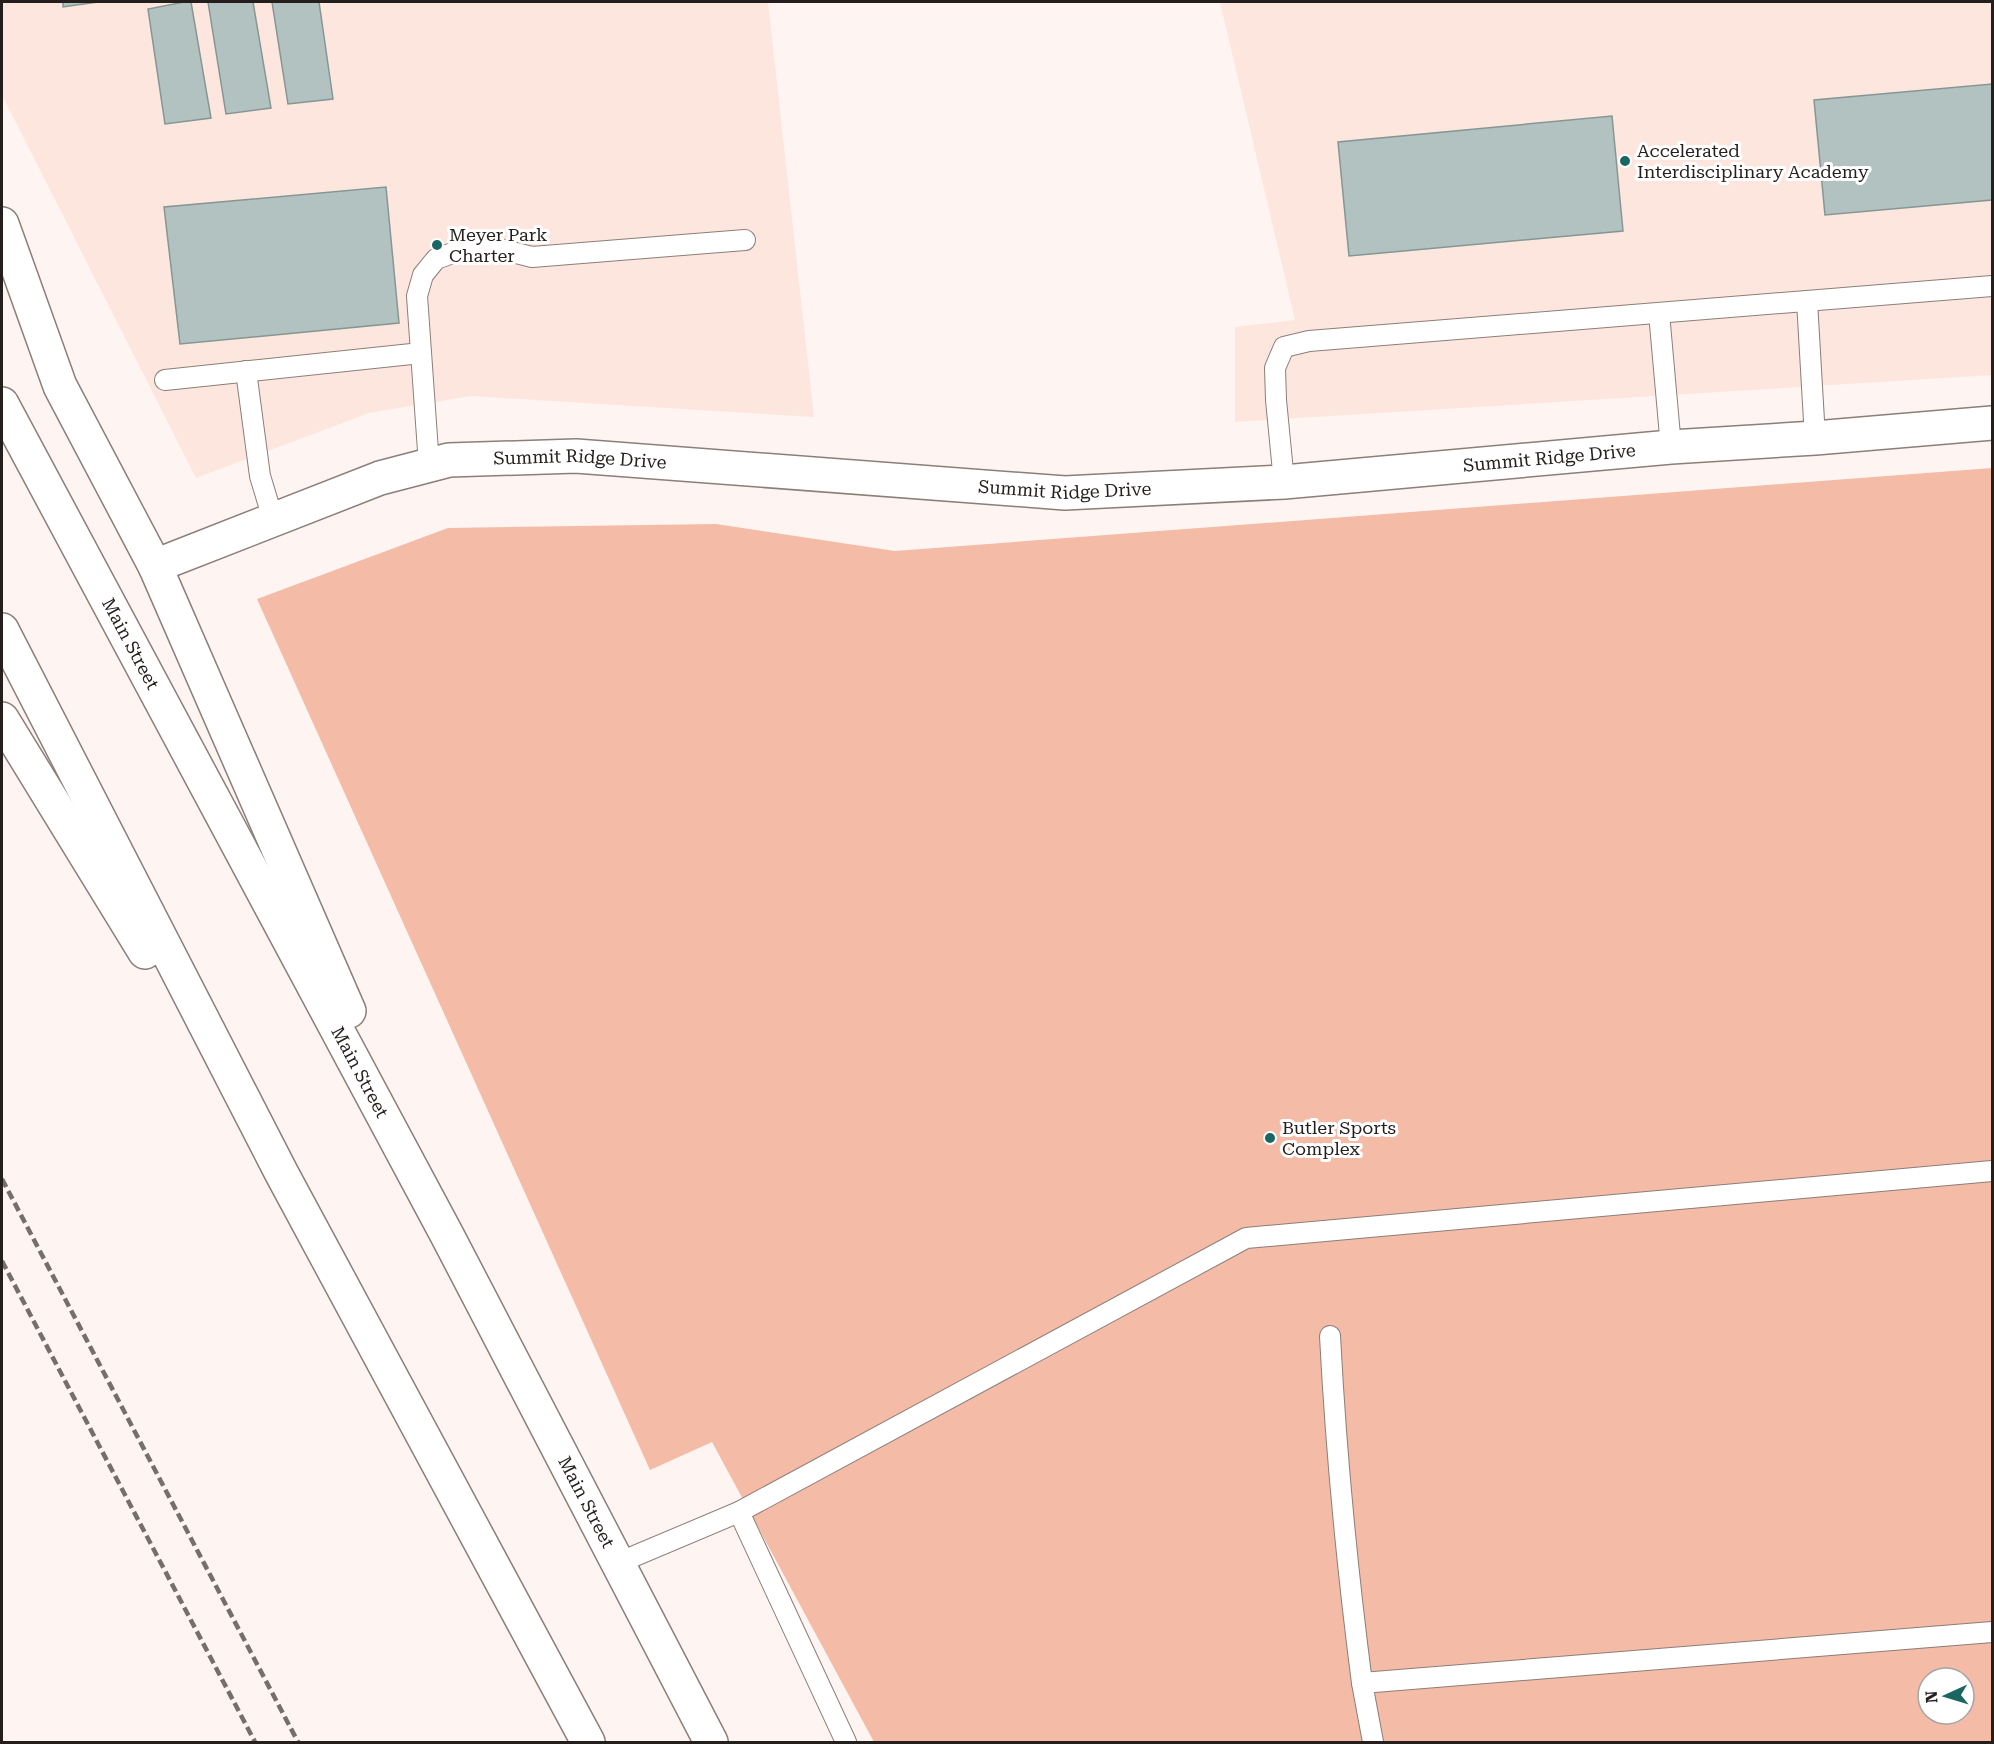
<svg xmlns="http://www.w3.org/2000/svg" width="1994" height="1744" font-family="'Roboto Serif',serif">
	<style>
		.built { fill: #fde6de }
		.green { fill: #f4bba7; fill-rule: evenodd }
		.building { fill: #b2c2c0; stroke: #869694; stroke-width: 1.5 }
		.lines { fill: none; stroke-linecap: round; stroke-linejoin: round }
		.lane-casing { stroke: #8c7e79; stroke-width: 22 }
		.street-casing { stroke: #8c7e79; stroke-width: 36 }
		.highway-casing { stroke: #8c7e79; stroke-width: 36 }
		.lane { stroke: #fff; stroke-width: 20 }
		.street { stroke: #fff; stroke-width: 33 }
		.highway { stroke: #fff; stroke-width: 33 }
		.rail { stroke: #756e6c; stroke-width: 4.5; stroke-dasharray: 9 4.5; stroke-linecap: butt }
		.poi-dot { fill: #1a6661; stroke: #fff; stroke-width: 2 }
		.labels { text-anchor: middle; stroke-width: 6; stroke-linejoin: round; paint-order: stroke }
		.poi-label { font-size: 18px; fill: #241f1d; stroke: #fff; text-anchor: start }
		.street-label { font-size: 18px; fill: #241f1d; stroke: #fff }
	</style>
	<rect width="100%" height="100%" fill="#fef4f1"/>
	<g class="built">
		<path d="M2,2H768L814,417L471,396L369,413L196,478L2,95Z"/>
		<path d="M1220,2H1992V375L1235,422V327L1295,320Z"/>
	</g>
	<path class="green" d="M1992,468V1742H874L712,1442L650,1470L257,599L448,528L716,524L895,551ZM1928,1678H1964V1714H1928Z"/>
	<g class="building">
		<path d="M63,2H98L63,7Z"/>
		<path d="M184,2H191L211,118L165,124L148,9Z"/>
		<path d="M208,2H253L271,108L226,114Z"/>
		<path d="M272,2H319L333,99L288,104Z"/>
		<path d="M1992,84V200L1825,215L1814,100Z"/>
		<path d="M1612,116L1623,231L1349,256L1338,142Z"/>
		<path d="M386,187L399,323L180,344L164,207Z"/>
	</g>
	<g class="lines">
		<g class="lane-casing">
			<g id="lane">
				<path d="M1807,301L1815,438"/>
				<path d="M1659,313L1671,447"/>
				<path d="M246,371L260,476L273,519"/>
				<path d="M165,380L421,353"/>
				<path d="M429,465L417,296L423,275L436,259L461,250L488,246L532,257L745,240"/>
				<path d="M1284,482L1276,400L1275,368L1284,347L1309,341L1992,286"/>
				<path d="M1330,1336C1336,1452 1347,1567 1362,1683"/>
				<path d="M739,1512L846,1742"/>
				<path d="M618,1563L739,1512L1246,1238L1992,1171"/>
				<path d="M1373,1742L1362,1683L1992,1632"/>
			</g>
		</g>
		<g class="street-casing">
			<g id="street">
				<path id="s1" d="M155,566L380,478L449,460L576,456L1065,493L1284,482L1671,447L1815,438L1992,423"/>
			</g>
		</g>
		<g class="highway-casing">
			<g id="highway">
				<path d="M2,224L60,386L155,566L349,1011"/>
				<path id="s2" d="M2,404L447,1235L711,1742"/>
				<path d="M2,630L282,1174L588,1742"/>
				<path d="M2,719L145,952"/>
			</g>
		</g>
		<use href="#lane" class="lane"/>
		<use href="#street" class="street"/>
		<use href="#highway" class="highway"/>
		<g class="rail">
			<path d="M2,1179L298,1742"/>
			<path d="M2,1261L255,1742"/>
		</g>
	</g>
	<g class="poi-dot">
		<circle cx="1625" cy="161" r="6"/>
		<circle cx="437" cy="245" r="6"/>
		<circle cx="1270" cy="1138" r="6"/>
	</g>
	<g class="labels">
		<g class="poi-label">
			<text x="1637" y="157">Accelerated<tspan x="1637" dy="21">Interdisciplinary Academy</tspan></text>
			<text x="449" y="241">Meyer Park<tspan x="449" dy="21">Charter</tspan></text>
			<text x="1282" y="1134">Butler Sports<tspan x="1282" dy="21">Complex</tspan></text>
		</g>
		<g class="street-label">
			<text dy="6" stroke="none"><textPath href="#s1" startOffset="1416">Summit Ridge Drive</textPath></text>
			<text dy="6" stroke="none"><textPath href="#s1" startOffset="444">Summit Ridge Drive</textPath></text>
			<text dy="6" stroke="none"><textPath href="#s1" startOffset="930">Summit Ridge Drive</textPath></text>
			<text dy="6" stroke="none"><textPath href="#s2" startOffset="272">Main Street</textPath></text>
			<text dy="6" stroke="none"><textPath href="#s2" startOffset="758">Main Street</textPath></text>
			<text dy="6" stroke="none"><textPath href="#s2" startOffset="1244">Main Street</textPath></text>
		</g>
	</g>
	<rect width="1994" height="1744" fill="none" stroke="#241f1d" stroke-width="6"/>
	<g transform="translate(1946 1696) rotate(266)"><circle r="28" fill="#ffffff" stroke="#a7a5a5" stroke-width="1.5"/>
	<path d="M0-4.5L10 22L0 15L-10 22Z" fill="#1a6661"/>
	<text y="-9" font-size="16" font-weight="bold" text-anchor="middle" fill="#241f1d">N</text>
	</g>
</svg>
